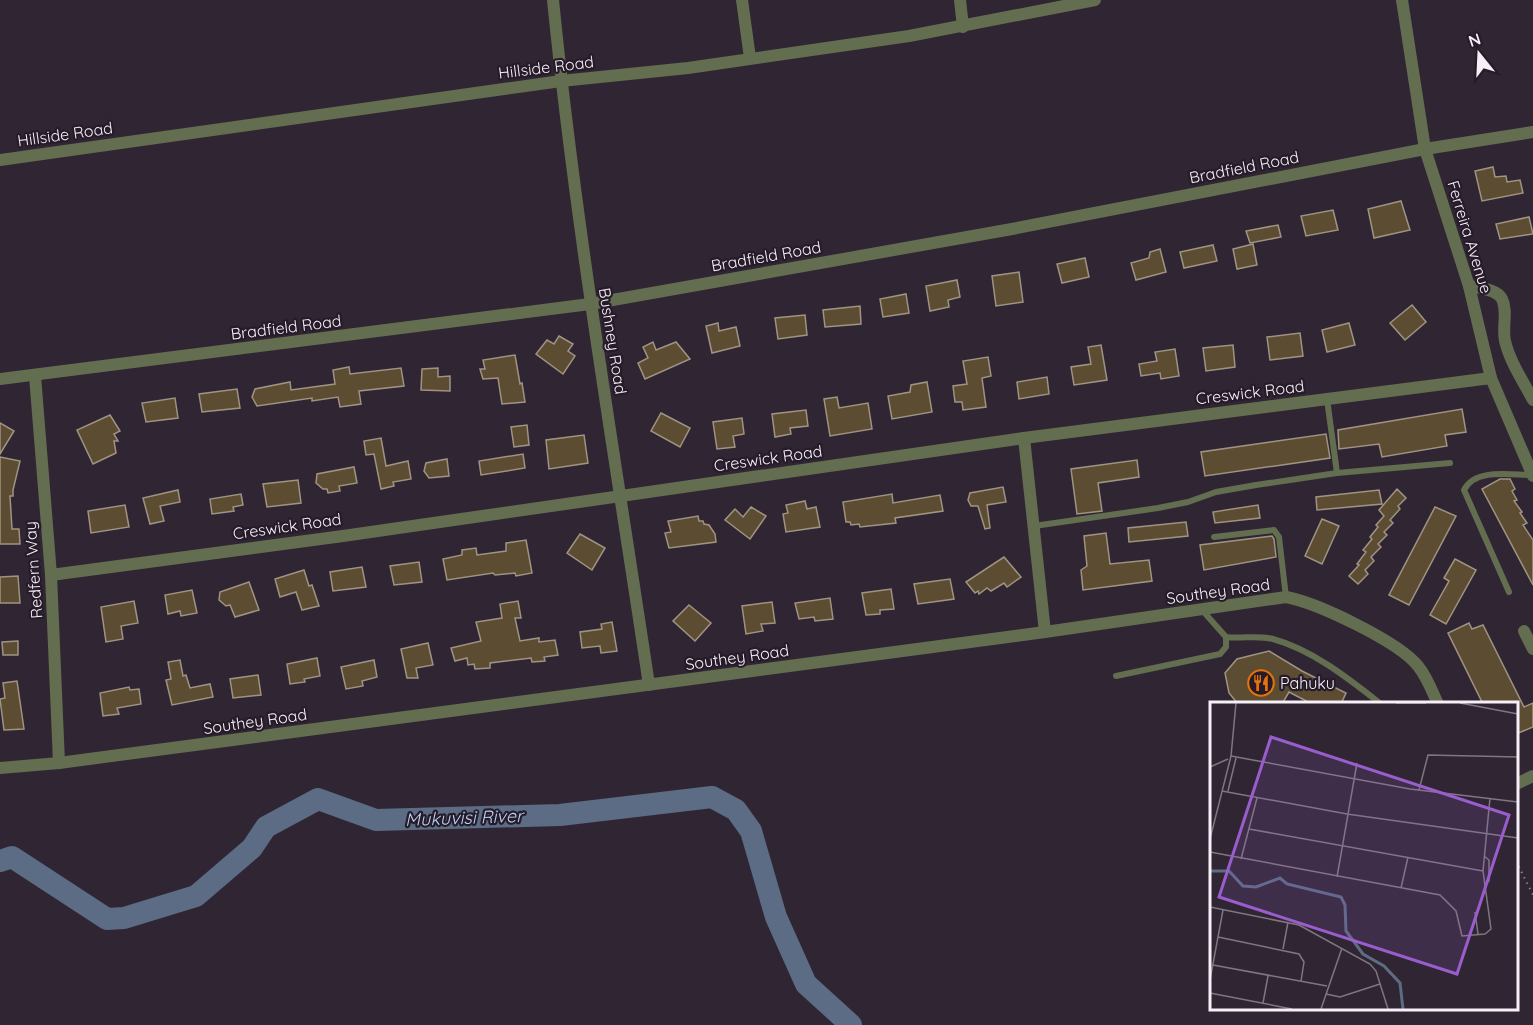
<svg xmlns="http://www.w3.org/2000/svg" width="1533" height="1025" font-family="Quicksand,sans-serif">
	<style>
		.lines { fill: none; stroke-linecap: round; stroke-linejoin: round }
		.river { stroke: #5c6c85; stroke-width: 22 }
		.building { fill: #5c4c32; stroke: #9f9483; stroke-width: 1.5 }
		.path { stroke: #89808b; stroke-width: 2; stroke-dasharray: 1.5 4.5; stroke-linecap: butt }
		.service { stroke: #636e50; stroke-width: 6 }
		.minor { stroke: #636e50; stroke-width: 12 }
		.labels { text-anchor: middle; stroke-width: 4.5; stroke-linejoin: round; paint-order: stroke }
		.street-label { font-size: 16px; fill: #f7eff8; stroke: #261c29 }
		.poi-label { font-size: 16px; fill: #f7eff8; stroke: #261c29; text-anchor: start }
		.water-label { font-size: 18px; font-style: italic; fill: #bbd3f9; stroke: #261c29 }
		.inset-river { fill: none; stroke: #5c6c85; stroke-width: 3 }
		.inset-road { fill: none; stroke: #807682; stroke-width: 1.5 }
		.view { fill: #9a5dcd; fill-opacity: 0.15; stroke: #9a5dcd; stroke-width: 3 }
		.inset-edge { fill: none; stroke: #f7eff8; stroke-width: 3 }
	</style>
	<rect width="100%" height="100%" fill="#302633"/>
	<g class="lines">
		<path class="river" d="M0,861L12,857L107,919L124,918L196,896L252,848L266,827L318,799L376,820L560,815L712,797L736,810L751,831L776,917L806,984L851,1025"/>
	</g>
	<g class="building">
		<path d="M1493,167L1495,177L1506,176L1507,182L1520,180L1523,193L1482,201L1475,171Z"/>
		<path d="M1401,201L1410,230L1374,238L1368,209Z"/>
		<path d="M1333,210L1338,230L1306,236L1301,216Z"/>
		<path d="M1529,217L1533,234L1500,239L1496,224Z"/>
		<path d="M1278,225L1281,237L1250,243L1246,231Z"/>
		<path d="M1253,244L1257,265L1237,269L1233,249Z"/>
		<path d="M1213,245L1217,261L1184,268L1180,252Z"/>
		<path d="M1160,249L1166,272L1136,280L1131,263L1149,258L1150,252Z"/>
		<path d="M1085,258L1089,277L1062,283L1057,264Z"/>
		<path d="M1019,272L1023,302L996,306L992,276Z"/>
		<path d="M957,280L960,297L948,300L949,307L930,311L926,286Z"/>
		<path d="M906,294L909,313L883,317L880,299Z"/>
		<path d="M1412,305L1426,322L1405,340L1390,323Z"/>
		<path d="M860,306L861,324L825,327L823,310Z"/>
		<path d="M805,315L807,335L778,339L775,318Z"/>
		<path d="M718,323L719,331L736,327L740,346L712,353L706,326Z"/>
		<path d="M1349,323L1355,345L1327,352L1322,330Z"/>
		<path d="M1300,333L1303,356L1270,360L1267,337Z"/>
		<path d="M559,336L573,344L568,351L575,356L563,374L536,354L547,340L554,344Z"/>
		<path d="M653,342L656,350L676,342L690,359L645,379L638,363L648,358L643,347Z"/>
		<path d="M1101,345L1107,380L1074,385L1071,367L1091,364L1088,347Z"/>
		<path d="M1233,345L1235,367L1206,371L1203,348Z"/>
		<path d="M1175,349L1179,376L1161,379L1160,373L1141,376L1139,364L1157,361L1155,352Z"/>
		<path d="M515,355L520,384L522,383L525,402L502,404L498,378L483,379L480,369H485L483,360Z"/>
		<path d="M988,357L991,376L982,378L986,407L963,410L962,402H955L953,386L967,384L963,361Z"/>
		<path d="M349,367L350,374L401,368L404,386L359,391L361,404L340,407L338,397L312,401V398L257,406L252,397L255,389L290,382L291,390L335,384L333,370Z"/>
		<path d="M438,368V377L450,376V391L421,390L422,369Z"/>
		<path d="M1047,377L1049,394L1019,399L1017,382Z"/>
		<path d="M927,382L932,412L892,419L888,396L910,392L911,385Z"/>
		<path d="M237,389L240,408L202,412L199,394Z"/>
		<path d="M837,397L839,408L868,403L872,429L830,436L824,399Z"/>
		<path d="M175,398L178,418L146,422L142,403Z"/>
		<path d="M1462,409L1466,432L1445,435L1447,446L1382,457L1379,444L1339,449L1338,430Z"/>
		<path d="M806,410L808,426L790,428L791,434L775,437L772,414Z"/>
		<path d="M661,413L690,428L680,447L651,431Z"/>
		<path d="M110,415L120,431L114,434L118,441H114L116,453L93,464L77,430Z"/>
		<path d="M742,418L744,434L733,436L735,447L717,449L713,422Z"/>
		<path d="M0,423L14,431L0,454Z"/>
		<path d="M527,425L529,445L514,447L511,427Z"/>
		<path d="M1326,434L1330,458L1205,476L1201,452Z"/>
		<path d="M584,435L588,463L549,469L546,440Z"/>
		<path d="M381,438L386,466L408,461L411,479L393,482L394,486L381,489L374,454L366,455L364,441Z"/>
		<path d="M523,454L525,468L481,475L479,461Z"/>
		<path d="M0,457L20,461L13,490V496H10L12,529H19L20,544H0Z"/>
		<path d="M447,459L449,476L429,478L424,471L426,463Z"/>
		<path d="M1137,460L1139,477L1098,483L1102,511L1077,514L1071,469Z"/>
		<path d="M354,467L357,483L339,486L340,491L328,493L327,489H323L316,483L317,474Z"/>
		<path d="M1500,479H1510L1515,489L1512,491L1517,500L1514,501L1522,512L1520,513L1527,523L1523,525L1533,540V585L1482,489Z"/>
		<path d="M298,480L301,503L267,507L263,484Z"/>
		<path d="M1003,487L1006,502L987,505L990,528L985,529L978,506H971L968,500L970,493Z"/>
		<path d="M1397,489L1406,498L1398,506L1400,509L1390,520L1393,523L1384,532L1387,535L1378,544L1381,547L1371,557L1374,561L1365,570L1368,574L1358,584L1349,576L1359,565L1357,564L1366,552L1363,550L1372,539L1370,537L1378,527L1376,525L1384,516L1379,510Z"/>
		<path d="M178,490L180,502L160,506L164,521L150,524L143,498Z"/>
		<path d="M1379,490L1382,504L1317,510L1316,497Z"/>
		<path d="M241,494L243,505L233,507L234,511L212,514L210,499Z"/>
		<path d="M892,494L893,503L940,495L943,511L895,518L896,523L860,527L859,524L851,525L850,522H846L843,502Z"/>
		<path d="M805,501L807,509L816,507L820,527L786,532L783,514L788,513L786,505Z"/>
		<path d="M125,505L129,527L91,533L88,511Z"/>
		<path d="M1258,505L1260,518L1215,523L1213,512Z"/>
		<path d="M751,507L766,516L750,539L725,520L735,509L743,517Z"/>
		<path d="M1435,507L1456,516L1409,605L1389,595Z"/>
		<path d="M698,516L699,521H703L704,524L709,525L715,534L716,542L669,548L665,533L671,532L668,521Z"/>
		<path d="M1322,519L1339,526L1322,564L1305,556Z"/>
		<path d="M1186,522L1188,536L1129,542L1128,528Z"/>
		<path d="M1106,533L1110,564L1149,560L1152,581L1083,590L1081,570L1087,566L1084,536Z"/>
		<path d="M580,534L605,548L592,570L567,553Z"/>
		<path d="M1272,536L1274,539L1276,557L1204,570L1200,545Z"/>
		<path d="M526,540L532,573L516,576L515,573L495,575L493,573L447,580L443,559L462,555V550L476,548L477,555L506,551V543Z"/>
		<path d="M1004,557L1021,577L1007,587L1004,583L991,591L987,588L979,594L978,591L975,593L966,582Z"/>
		<path d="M1455,559L1476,570L1446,624L1430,615L1449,581L1444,578Z"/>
		<path d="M419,562L422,582L394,585L390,566Z"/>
		<path d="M362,567L366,587L333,591L330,572Z"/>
		<path d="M304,570L309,586L312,585L319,606L302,610L296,592L280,597L275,579Z"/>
		<path d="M18,576L20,603H0V577Z"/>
		<path d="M950,579L954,599L918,604L914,584Z"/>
		<path d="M249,582L259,610L235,617L230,605L226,606L219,600L220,592Z"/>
		<path d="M891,589L894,609L880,610V614L866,615L862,593Z"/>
		<path d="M192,590L197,613L181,616L180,611L168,614L165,595Z"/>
		<path d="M830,598L833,619L815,621L814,617L799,619L795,603Z"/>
		<path d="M134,601L138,623L121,626L123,639L106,642L101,607Z"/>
		<path d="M518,601L521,618H515L520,641L539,638V642L555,640L558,655L544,657L545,661L532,662L531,658L490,663V668L475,669L474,664L468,665L467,658L455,661L451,648L481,641L476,622L502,618L500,604Z"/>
		<path d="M772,602L775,623L761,624L763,631L746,634L742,606Z"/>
		<path d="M689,605L711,623L695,641L673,621Z"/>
		<path d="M612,622L617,651L601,653L600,646L582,648L580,632L602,629L601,624Z"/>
		<path d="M1469,623L1472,629L1483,625L1524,707L1533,703V727L1516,734V704H1483L1448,633Z"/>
		<path d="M18,641V655H3L2,642Z"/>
		<path d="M428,643L433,665L416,668L418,678H407L401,649Z"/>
		<path d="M1269,651L1302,671L1346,693L1341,704H1312L1289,692L1282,704H1238L1229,693L1225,673L1237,659Z"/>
		<path d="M317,658L320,676L304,679L305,682L290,684L287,664Z"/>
		<path d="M180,660L183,676L186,675L190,688L210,684L213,697L172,705L166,680L171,679L168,662Z"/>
		<path d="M374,660L377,677L362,681L363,686L346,689L341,667Z"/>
		<path d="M258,675L261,695L233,698L230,679Z"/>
		<path d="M17,681L24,729L4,730L0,699L5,698L3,683Z"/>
		<path d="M129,687L130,690L139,689L141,704L117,708L119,714L103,716L100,693Z"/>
	</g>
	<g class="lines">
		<path class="path" d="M1516,861L1533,895"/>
		<g class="service">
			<path d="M1327,399L1337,473"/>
			<path d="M1034,526L1158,508L1188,502L1216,492L1256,485L1337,473L1450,463"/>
			<path d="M1214,537L1274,530L1279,537L1286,597"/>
			<path d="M1509,592L1464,490C1475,468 1510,475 1532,475"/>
			<path d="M1202,610L1226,637C1241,639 1257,635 1273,639C1313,650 1349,679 1381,704"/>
			<path d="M1116,676L1220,654L1226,647V637"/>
		</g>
		<g class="minor">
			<path d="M553,0C576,230 615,457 649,685"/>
			<path d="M742,0L750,58"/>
			<path d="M960,0L963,27"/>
			<path d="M1402,0L1425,149L1469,286L1491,378L1533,476"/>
			<path d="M0,160L561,81L688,68L909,36L1095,0"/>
			<path d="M1469,286C1479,288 1497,289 1502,299C1508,311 1502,328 1505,341C1510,362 1523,381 1533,400"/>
			<path d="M35,376L51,575L59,763"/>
			<path d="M0,379L590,304L1012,229L1425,149L1533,132"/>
			<path d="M1024,438L1045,632"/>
			<path d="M51,575L343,536L1024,438L1491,378"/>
			<path d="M1524,631L1533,649"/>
			<path d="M0,768L59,763L1045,632L1286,597C1318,603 1399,642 1418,666C1427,677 1432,691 1438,704"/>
			<path d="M1516,784L1533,776"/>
		</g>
	</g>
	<defs>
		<g id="restaurant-ring" transform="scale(1.35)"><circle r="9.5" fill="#261c29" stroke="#e8710a" stroke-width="1.5"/><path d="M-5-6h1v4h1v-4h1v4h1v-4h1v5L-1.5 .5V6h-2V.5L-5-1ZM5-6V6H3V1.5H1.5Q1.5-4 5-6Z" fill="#e8710a"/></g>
	</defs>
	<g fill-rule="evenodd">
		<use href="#restaurant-ring" x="1261" y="683"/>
	</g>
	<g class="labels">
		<g class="street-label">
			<text transform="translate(546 67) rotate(-7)" y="6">Hillside Road</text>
			<text transform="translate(65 134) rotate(-8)" y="6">Hillside Road</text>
			<text transform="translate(1244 167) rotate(-11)" y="6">Bradfield Road</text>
			<text transform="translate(1470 237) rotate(73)" y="6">Ferreira Avenue</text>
			<text transform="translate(766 256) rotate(-10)" y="6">Bradfield Road</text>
			<text transform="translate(286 327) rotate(-7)" y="6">Bradfield Road</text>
			<text transform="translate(613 341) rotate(81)" y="6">Bushney Road</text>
			<text transform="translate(1250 392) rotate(-7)" y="6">Creswick Road</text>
			<text transform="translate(768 458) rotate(-8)" y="6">Creswick Road</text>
			<text transform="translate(287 526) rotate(-8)" y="6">Creswick Road</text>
			<text transform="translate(33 570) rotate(-94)" y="6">Redfern Way</text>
			<text transform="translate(1218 591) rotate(-8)" y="6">Southey Road</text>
			<text transform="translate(737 657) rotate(-8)" y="6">Southey Road</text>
			<text transform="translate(255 721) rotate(-8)" y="6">Southey Road</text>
		</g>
		<g class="poi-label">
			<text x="1280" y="689">Pahuku</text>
		</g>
		<g class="water-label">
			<text transform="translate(464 818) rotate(-2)" y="6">Mukuvisi River</text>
		</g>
	</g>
	<g transform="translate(1210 702)">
		<rect width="308" height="308" fill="#302633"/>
		<path class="inset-river" d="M0,169H19L33,184L46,185L70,176L77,182L131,195L135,203L136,229L153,252L174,264L190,281L193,307"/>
		<path class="inset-road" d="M186,1H216M250,1L308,12M21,54L200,87L308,100M0,65L18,57M209,88L218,53L308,55M12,89L137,112L308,136M18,89L26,56M39,127L273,169M0,137L21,54L26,1M0,150L230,193L246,209L252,234L275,232L281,227L273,169L280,96M274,154L279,158V179L274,183M31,157L47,96M127,175L147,61M191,186L198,155M0,205L89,223L160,262L166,269L178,307M265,210L268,232M8,235L89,252L94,260L91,279M73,247L78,220M3,263L117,284M0,278L13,208M0,291L82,307M116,292L130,295L170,282M53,301L58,274M111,307L132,246"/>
		<path class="view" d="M61,35L299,113L247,272L9,195Z"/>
		<rect width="308" height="308" class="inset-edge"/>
	</g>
	<g transform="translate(1479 54) rotate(342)" stroke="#261c29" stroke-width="4.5" paint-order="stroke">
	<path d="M0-4.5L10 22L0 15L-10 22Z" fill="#f7eff8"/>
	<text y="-9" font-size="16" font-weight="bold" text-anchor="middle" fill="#f7eff8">N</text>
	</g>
</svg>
